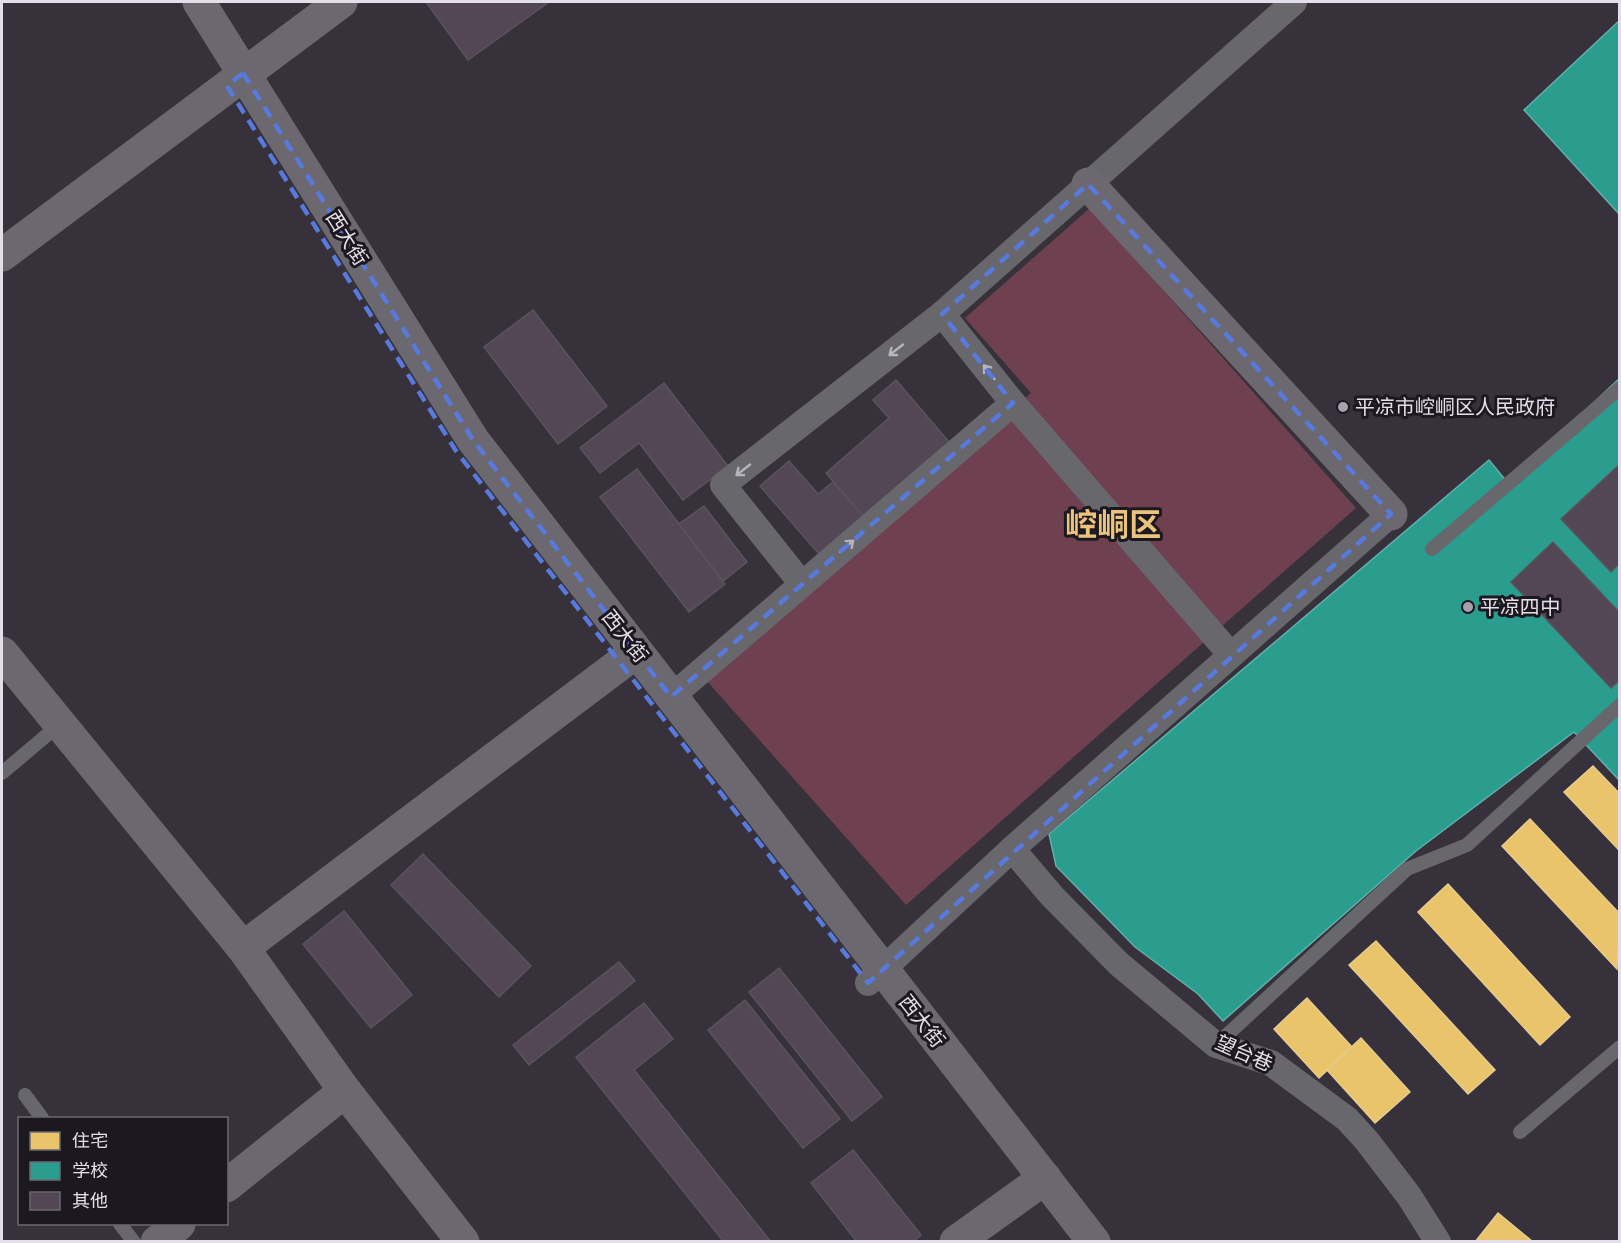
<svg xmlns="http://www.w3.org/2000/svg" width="1621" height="1243" font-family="'Sofia Sans Condensed','Noto Sans SC',sans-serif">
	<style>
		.green { fill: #6f4050 }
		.homes { fill: #e9c46a; stroke: #e7cc90; stroke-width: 1.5 }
		.schools { fill: #2a9d8f; stroke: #62b0aa; stroke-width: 1.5 }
		.building { fill: #534755; stroke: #5a545b; stroke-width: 1.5 }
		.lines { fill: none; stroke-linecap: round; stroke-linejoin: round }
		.lane { stroke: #68676b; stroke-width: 14 }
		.street { stroke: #68676b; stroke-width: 26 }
		.secondary { stroke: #6b696f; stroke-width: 33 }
		.oneway { stroke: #b8b4be }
		.marked { fill: none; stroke: #5879dd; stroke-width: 4.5; stroke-dasharray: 12 8; stroke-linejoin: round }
		.poi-dot { fill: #a6a1ad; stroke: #1c1820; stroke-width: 2 }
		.labels { text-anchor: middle; stroke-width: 6; stroke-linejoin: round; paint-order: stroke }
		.street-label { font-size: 20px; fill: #e3deea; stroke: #1c1820 }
		.poi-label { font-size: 20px; fill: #e3deea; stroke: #1c1820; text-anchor: start }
		.town-label { font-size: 32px; font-weight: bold; fill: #ebc37d; stroke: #1c1820 }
	</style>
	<rect width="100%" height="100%" fill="#36313b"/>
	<path class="green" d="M1090,208L1356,508L906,905L706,680L1031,393L965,318Z"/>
	<g class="homes">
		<path d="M1593,766L1620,794V851L1564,792Z"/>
		<path d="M1530,819L1620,914L1617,969L1502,846Z"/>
		<path d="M1448,884L1570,1017L1540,1045L1418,912Z"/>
		<path d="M1376,941L1495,1070L1468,1094L1349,965Z"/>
		<path d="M1307,998L1352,1047L1319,1078L1274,1029Z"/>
		<path d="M1361,1038L1410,1092L1375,1123L1327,1070Z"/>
		<path d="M1498,1213L1533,1242H1475Z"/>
	</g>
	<g class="schools">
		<path d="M1620,20V215L1524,110Z"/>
		<path d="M1620,378V781L1574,732L1416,851L1223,1021L1198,994L1135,947L1056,866L1049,834L1489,460L1508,483Z"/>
	</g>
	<g class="building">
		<path d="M426,2H549L468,60Z"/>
		<path d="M533,310L607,406L558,444L484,347Z"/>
		<path d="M896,380L949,442L863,516L826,473L889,418L873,400Z"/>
		<path d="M664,383L728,466L683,500L639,443L600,473L580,448Z"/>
		<path d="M789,461L818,494L833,482L863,516L819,554L760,486Z"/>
		<path d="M1620,464V563L1611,572L1561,519Z"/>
		<path d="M637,469L725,584L689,612L600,497Z"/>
		<path d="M704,506L747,562L723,581L679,524Z"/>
		<path d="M1553,542L1620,613V680L1611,688L1511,582Z"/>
		<path d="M423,854L531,966L499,997L391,885Z"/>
		<path d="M344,911L412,995L371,1028L303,944Z"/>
		<path d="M619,962L635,981L529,1065L513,1045Z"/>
		<path d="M779,968L882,1097L852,1121L749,992Z"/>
		<path d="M745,1000L840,1119L803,1148L708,1030Z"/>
		<path d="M644,1003L673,1039L634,1070L771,1242H724L576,1057Z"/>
		<path d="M853,1150L921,1235L913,1242H857L811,1183Z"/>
	</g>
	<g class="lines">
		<g class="lane">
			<path d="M1432,549L1620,388"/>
			<path d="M2,773L60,724"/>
			<path d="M1216,1045L1407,869L1467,845L1620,705"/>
			<path d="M25,1095L42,1118"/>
			<path d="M1520,1132L1620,1047"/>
			<path d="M120,1224L134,1242"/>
		</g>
		<g class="street">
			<path d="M1013,403L1231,655"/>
			<path d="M802,584L723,485L942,314L1294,2"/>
			<path d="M671,697L1013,403L942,314"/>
			<path d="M1012,849L1052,896L1119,964L1216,1045L1271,1063L1347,1119L1367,1141L1409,1196L1438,1242"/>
			<path d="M868,983L1012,849L1391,514"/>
		</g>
		<g class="secondary">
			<path d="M199,2L473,440L1094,1242"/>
			<path d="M1088,184L1391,514"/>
			<path d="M2,255L341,2"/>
			<path d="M2,653L243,948L345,1091L463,1242"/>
			<path d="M243,948L636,652"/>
			<path d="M226,1186L345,1091"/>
			<path d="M157,1242L179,1224"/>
			<path d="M956,1242L1045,1178"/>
		</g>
	</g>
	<defs><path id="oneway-shaft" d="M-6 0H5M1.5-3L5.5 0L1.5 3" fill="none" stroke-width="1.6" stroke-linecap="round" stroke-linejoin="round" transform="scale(1.5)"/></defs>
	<g class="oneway">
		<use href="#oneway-shaft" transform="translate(896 350) rotate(142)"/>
		<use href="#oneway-shaft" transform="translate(989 372) rotate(-128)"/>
		<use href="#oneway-shaft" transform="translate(743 470) rotate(142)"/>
		<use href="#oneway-shaft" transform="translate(847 546) rotate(-41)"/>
	</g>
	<path class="marked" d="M243,73L473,440L671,697L1013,403L942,314L1088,184L1391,514L868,983L456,451L227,86Z"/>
	<g class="poi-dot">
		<circle cx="1343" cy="407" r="6"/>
		<circle cx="1468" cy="607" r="6"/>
	</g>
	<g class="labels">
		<g class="street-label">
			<text transform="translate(347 238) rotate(58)" y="7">西大街</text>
			<text transform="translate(625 636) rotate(52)" y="7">西大街</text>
			<text transform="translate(922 1021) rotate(52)" y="7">西大街</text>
			<text transform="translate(1244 1053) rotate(24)" y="7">望台巷</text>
		</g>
		<g class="poi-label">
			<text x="1355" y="414">平凉市崆峒区人民政府</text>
			<text x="1480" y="614">平凉四中</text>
		</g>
		<g class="town-label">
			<text x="1113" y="536">崆峒区</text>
		</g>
	</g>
	<rect width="1621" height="1243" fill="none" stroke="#e3deea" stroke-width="6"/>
	<rect x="18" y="1117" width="210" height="108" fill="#1c1820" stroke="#6c6771" stroke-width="1.5"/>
	<rect x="30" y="1132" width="30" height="18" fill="#e9c46a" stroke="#6c6771" stroke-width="1.5"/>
	<text x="72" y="1147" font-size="18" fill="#e3deea">住宅</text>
	<rect x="30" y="1162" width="30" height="18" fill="#2a9d8f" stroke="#6c6771" stroke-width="1.5"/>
	<text x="72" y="1177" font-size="18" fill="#e3deea">学校</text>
	<rect x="30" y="1192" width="30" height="18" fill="#534755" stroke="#6c6771" stroke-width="1.5"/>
	<text x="72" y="1207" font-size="18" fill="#e3deea">其他</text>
</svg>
